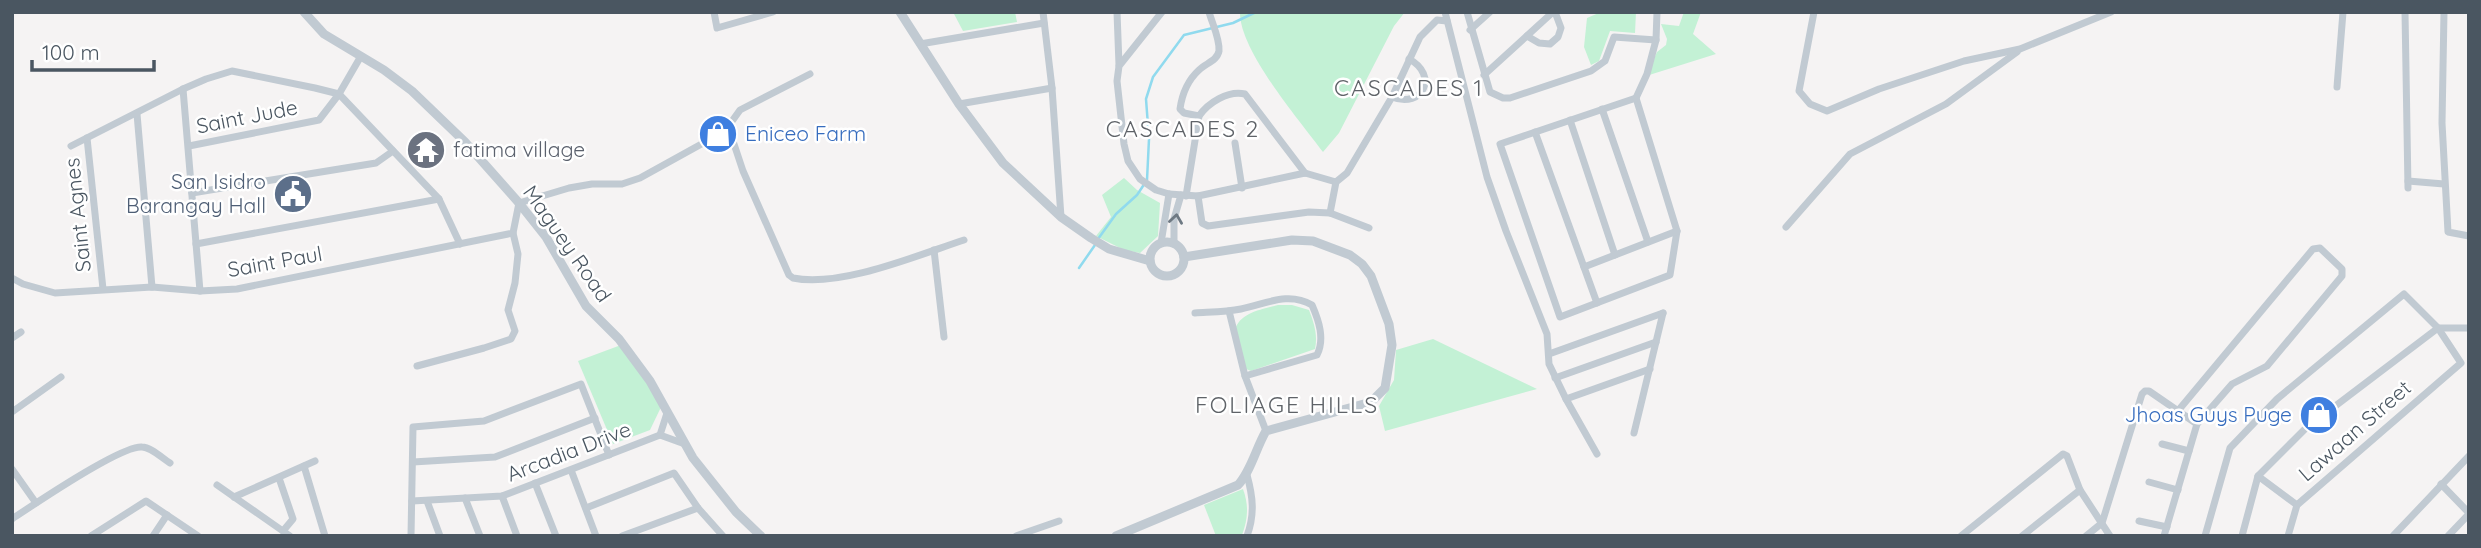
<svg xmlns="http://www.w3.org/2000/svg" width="2481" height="548" font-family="Quicksand,sans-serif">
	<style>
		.green { fill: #c3f1d5 }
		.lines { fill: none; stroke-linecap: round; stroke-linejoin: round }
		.stream { stroke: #90daee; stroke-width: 2.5 }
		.minor { stroke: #c1cad2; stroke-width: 7 }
		.tertiary { stroke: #c1cad2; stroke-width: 9 }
		.oneway { stroke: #6e7983 }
		.labels { text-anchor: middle; stroke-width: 5; stroke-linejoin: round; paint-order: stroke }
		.street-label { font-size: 21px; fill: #4a5661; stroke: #fff }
		.shop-label { font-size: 21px; fill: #366cbe; stroke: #fff; text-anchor: start }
		.worship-label { font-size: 21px; fill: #5b616d; stroke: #fff; text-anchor: start }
		.service-label { font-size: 21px; fill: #4e5e75; stroke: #fff; text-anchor: end }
		.neighbourhood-label { font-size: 23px; letter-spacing: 2px; fill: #5f6368; stroke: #fff }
	</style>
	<rect width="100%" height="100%" fill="#f5f3f3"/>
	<g class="green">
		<path d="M953,12H1015L1017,22L963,31Z"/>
		<path d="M1240,12H1405L1394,26L1339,133L1323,152C1300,121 1239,50 1240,12Z"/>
		<path d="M1601,12H1636L1635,33L1610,31L1599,61L1591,65L1584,47L1587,18Z"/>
		<path d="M1684,12H1701L1693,34L1716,54L1646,76L1657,52L1666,45L1667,39L1661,24L1679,26Z"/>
		<path d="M1124,178L1137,190L1160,203L1158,236L1140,253L1124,250L1096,236L1111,217L1102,195Z"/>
		<path d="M1278,305H1292L1309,310C1314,323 1318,335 1315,349L1251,371L1246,369L1235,330C1239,313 1262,309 1278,305Z"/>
		<path d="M1433,339L1537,389L1385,431L1379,406L1394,380L1396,350Z"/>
		<path d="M621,345L662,405L650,430L613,444L578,361Z"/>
		<path d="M1243,489C1249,506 1248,518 1242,535L1216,536L1204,505Z"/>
	</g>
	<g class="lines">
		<g class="stream">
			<path d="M1098,239L1116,214L1137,195L1147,180L1149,139L1146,99L1153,77L1184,35L1233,23L1256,12"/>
			<path d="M1079,268L1095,245"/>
		</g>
		<g class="minor">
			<path d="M714,12L717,28L773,12"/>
			<path d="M1043,12L1052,88L1061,217"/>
			<path d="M1117,12L1119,65"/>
			<path d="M1162,12L1119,66L1117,81L1124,144L1128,161L1140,179L1156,190L1169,194L1198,196L1305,173L1336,182"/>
			<path d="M1445,12L1487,177L1506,231L1547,334L1549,364L1566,399L1597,454"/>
			<path d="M1467,12L1490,92L1503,98H1510L1591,71L1605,61L1614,37L1656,40"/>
			<path d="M1814,12L1799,91L1810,104L1827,111L1879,89L1964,61L2020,49L2111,12"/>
			<path d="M2405,12L2408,188"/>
			<path d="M2444,12L2442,123L2448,232L2469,236"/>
			<path d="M1470,30L1490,12"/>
			<path d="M1527,36L1539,43L1550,44L1558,37L1561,28L1555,12"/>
			<path d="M920,44L1044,23"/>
			<path d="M1484,75L1553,12"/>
			<path d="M2337,87L2343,12"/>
			<path d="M183,89L200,291"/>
			<path d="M1392,97C1423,109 1439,75 1409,59"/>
			<path d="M1636,98L1677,231L1670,275L1560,317L1500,144Z"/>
			<path d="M1636,98L1647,74L1656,40L1657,12"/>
			<path d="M959,104L1052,88"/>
			<path d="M1602,109L1648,242"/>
			<path d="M137,114L152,287"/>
			<path d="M1199,116L1184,113L1180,109C1182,94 1187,81 1199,70C1206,63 1217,61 1219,51C1220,39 1212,23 1209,12"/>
			<path d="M1570,120L1615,255"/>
			<path d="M725,131L740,110L810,74"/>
			<path d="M1535,132L1597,303"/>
			<path d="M87,138L103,289"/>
			<path d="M1235,143L1242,188"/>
			<path d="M71,146L183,89L206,79L232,71L315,88L339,94L439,199L460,244"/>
			<path d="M189,146L319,120L339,94L361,56"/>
			<path d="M2408,181L2444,184"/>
			<path d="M192,193L376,163L393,151"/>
			<path d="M1186,196L1199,116C1208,103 1228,90 1245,94L1305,173"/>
			<path d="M1198,196L1202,223L1208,226L1309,212L1330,213L1369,228"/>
			<path d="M1330,213L1336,182L1347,173L1392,97L1420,37L1437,20L1447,21"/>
			<path d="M1786,227L1850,154L1946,104L2017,52"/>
			<path d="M1161,243L1169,194"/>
			<path d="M196,244L439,199"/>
			<path d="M1174,244V219L1181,195"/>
			<path d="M934,250L944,337"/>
			<path d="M1584,267L1677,231"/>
			<path d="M12,278L23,284L55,293L152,287L200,291L237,289L513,233L519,203L569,188L592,184H622L640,178L725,131L734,144L743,171L789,275L793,278C840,288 918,255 964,240"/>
			<path d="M1229,311L1245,376L1266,431"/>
			<path d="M1195,313C1210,312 1226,312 1241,309C1266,304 1288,291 1312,305C1319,321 1325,339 1317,355L1245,376"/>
			<path d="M12,338L21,332"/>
			<path d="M1549,354L1663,313"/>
			<path d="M417,366L484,348L511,339L515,331L508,310L515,283L518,254L513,233"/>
			<path d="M1555,378L1656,342"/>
			<path d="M1566,399L1650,369"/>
			<path d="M12,412L61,377"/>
			<path d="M667,413L660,435L682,443"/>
			<path d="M1634,433L1663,313"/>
			<path d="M2162,444L2189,451"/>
			<path d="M413,462L495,457L595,418"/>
			<path d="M304,466L325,536"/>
			<path d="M12,469L36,503"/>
			<path d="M571,470L596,536"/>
			<path d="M2258,476L2297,505"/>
			<path d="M279,478L293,519L283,531"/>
			<path d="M2149,482L2178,490"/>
			<path d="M535,483L556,536"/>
			<path d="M2441,484L2469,513"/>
			<path d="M217,485L290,536"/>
			<path d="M502,496L517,536"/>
			<path d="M234,497L315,461"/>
			<path d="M465,498L480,536"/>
			<path d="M412,501L502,496L660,435"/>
			<path d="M427,501L440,536"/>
			<path d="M586,508L674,473L698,508L723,536"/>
			<path d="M12,519C33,505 121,445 142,447C151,447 162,458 170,463"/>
			<path d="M2139,521L2167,527"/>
			<path d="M91,536L146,501L198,536"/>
			<path d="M153,536L167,515"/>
			<path d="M411,536L413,427L484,421L581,384L609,455"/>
			<path d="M622,536L698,508"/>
			<path d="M1016,536L1059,521"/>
			<path d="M1247,536C1255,514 1253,497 1247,475"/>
			<path d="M1961,536L2063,454L2067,456L2080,490L2110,536"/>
			<path d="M2022,536L2080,490"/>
			<path d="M2086,536L2102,523L2142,394L2145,391H2149L2197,424"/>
			<path d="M2164,536L2197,424L2232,384L2267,366L2342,276V269L2320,248L2313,249L2177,412"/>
			<path d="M2205,536L2230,448L2277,399L2404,294L2438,328L2461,363L2297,505L2288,536"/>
			<path d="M2242,536L2258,476L2305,429L2438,328H2469"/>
			<path d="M2393,536L2469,456"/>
			<path d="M2448,536L2469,514"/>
		</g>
		<g class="tertiary">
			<path d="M304,12L324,34L384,70L412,91L465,142L519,203L546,237L586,306L619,339L650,381L693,458L736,512L761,536"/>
			<path d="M900,12L959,104L1003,163L1061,217L1091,238L1109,249L1150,261"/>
			<circle cx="1167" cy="259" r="17"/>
			<path d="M1116,536L1238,485C1251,471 1256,448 1266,431L1371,402L1385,388L1392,345L1389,324L1371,276L1362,264L1350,255L1313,241L1292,240L1184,257"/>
		</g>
	</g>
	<defs><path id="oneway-chevron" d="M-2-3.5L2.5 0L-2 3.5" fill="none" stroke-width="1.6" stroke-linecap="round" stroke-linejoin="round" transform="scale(1.75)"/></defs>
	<use class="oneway" href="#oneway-chevron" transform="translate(1176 219) rotate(-82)"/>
	<defs>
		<g id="shop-disc" transform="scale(2.0125)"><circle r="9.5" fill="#3f7fe0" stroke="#fff"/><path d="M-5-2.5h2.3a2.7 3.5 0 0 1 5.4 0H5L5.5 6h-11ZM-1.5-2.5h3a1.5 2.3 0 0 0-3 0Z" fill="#fff"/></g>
		<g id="temple-disc" transform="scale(2.0125)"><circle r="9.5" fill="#6b7280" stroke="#fff"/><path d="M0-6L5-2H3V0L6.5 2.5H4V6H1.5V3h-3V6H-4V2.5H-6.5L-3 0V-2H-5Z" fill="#fff"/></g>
		<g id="civic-disc" transform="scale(2.0125)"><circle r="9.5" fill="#5c6f8a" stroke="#fff"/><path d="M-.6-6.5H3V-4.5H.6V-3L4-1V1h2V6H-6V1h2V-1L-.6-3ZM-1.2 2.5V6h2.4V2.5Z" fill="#fff"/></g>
	</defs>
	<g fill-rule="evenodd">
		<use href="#shop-disc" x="718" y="134"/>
		<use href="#temple-disc" x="426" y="150"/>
		<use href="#civic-disc" x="293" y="194"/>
		<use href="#shop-disc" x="2319" y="415"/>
	</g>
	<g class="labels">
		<g class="street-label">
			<text transform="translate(247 117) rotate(-11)" y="7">Saint Jude</text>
			<text transform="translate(78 215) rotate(-96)" y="7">Saint Agnes</text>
			<text transform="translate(567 244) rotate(55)" y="7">Maguey Road</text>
			<text transform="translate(275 262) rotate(-10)" y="7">Saint Paul</text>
			<text transform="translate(2355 431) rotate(-41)" y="7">Lawaan Street</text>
			<text transform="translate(569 452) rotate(-21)" y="7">Arcadia Drive</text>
		</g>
		<g class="shop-label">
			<text x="745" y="141">Eniceo Farm</text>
			<text x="2292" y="422" text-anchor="end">Jhoas Guys Puge</text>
		</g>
		<g class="worship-label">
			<text x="453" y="157">fatima village</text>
		</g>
		<g class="service-label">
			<text x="266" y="189">San Isidro<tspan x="266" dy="24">Barangay Hall</tspan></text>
		</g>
		<g class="neighbourhood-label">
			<text x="1409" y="96">CASCADES 1</text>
			<text x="1183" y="137">CASCADES 2</text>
			<text x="1287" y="413">FOLIAGE HILLS</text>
		</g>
	</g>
	<rect width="2481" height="548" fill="none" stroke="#4a5661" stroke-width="28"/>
	<path d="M32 60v10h122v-10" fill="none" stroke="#4a5661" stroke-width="3.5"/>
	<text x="42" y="60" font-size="21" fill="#4a5661" stroke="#ffffff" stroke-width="5" paint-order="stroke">100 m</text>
</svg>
